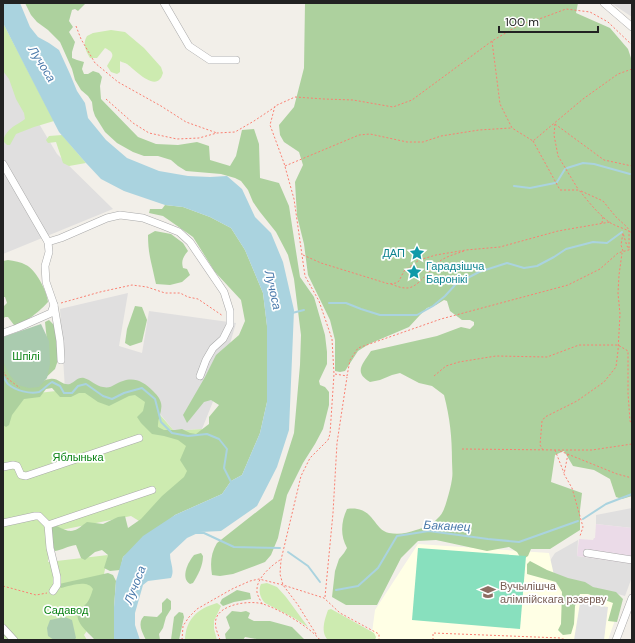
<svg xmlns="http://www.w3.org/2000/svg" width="635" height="643" font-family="'DM Sans',sans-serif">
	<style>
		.residential { fill: #e0dfdf }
		.industrial { fill: #ebdbe8 }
		.education { fill: #ffffe5 }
		.grass { fill: #cdebb0 }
		.forest { fill: #add19e }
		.cemetery { fill: #aacbaf }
		.pitch { fill: #88e0be }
		.parking { fill: #e2e2e2 }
		.water { fill: #aad3df }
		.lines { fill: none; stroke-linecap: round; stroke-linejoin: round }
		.stream { stroke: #aad3df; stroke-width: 2 }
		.minor-casing { stroke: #a9a9a9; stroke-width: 8 }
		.path { stroke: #fa8072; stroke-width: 1; stroke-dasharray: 2 2; stroke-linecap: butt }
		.minor { stroke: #fff; stroke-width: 7 }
		.labels { text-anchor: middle; stroke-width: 3.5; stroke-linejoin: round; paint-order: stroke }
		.culture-label { font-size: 11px; fill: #0d838f; stroke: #fff; text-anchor: end }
		.park-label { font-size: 11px; fill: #0c8416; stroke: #fff }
		.education-label { font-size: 11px; fill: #785e54; stroke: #fff; text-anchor: start }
		.water-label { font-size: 12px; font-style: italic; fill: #4a7aab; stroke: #fff }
	</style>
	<rect width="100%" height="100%" fill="#f2efe9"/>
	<g class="residential">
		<path d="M611,3H632V17Z"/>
		<path d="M3,55L32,112L57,154L113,209L3,254Z"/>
		<path d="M128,293L119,346L142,353L149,311L236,323L214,399L202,429L174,431L161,415L109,396L65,390L60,309Z"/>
		<path d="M632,508V528L596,524V515Z"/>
		<path d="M578,540L577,556L632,564V577L625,596L542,573L555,553Z"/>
	</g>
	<path class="industrial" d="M596,524L632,528V564L577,556L579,539L593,540L594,538H595Z"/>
	<path class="education" d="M418,544L549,553L556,584L622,600L608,640H371L375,610Z"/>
	<g class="grass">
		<path d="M3,23L54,121L34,127L16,134L10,145H7L3,141C7,128 14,127 25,119L24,113L16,99L9,79L3,71Z"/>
		<path d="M111,30L125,32L144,48L161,67L163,73C162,75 162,77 160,79C152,89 133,68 127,64C126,63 121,62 120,61V72L117,74L111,72L107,66C112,57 117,54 105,48L97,58H90C86,51 82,44 87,36L93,33Z"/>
		<path d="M62,135L86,163L69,166L63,163L56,142L48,143L46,140L49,136Z"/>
		<path d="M3,384L29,394L65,390L109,396L135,386L174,431L202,429L185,487L144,524L131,516L51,532L48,562L108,555L94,621L84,635L87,640H3Z"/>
		<path d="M267,583L277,587L286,597L308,627L294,618L265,603C260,598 258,590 261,584Z"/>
		<path d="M217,603L221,606L214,621V629L217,640H185C186,619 197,609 217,603Z"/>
		<path d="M331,609L374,633L376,637L375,640H328C320,632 325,619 328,610Z"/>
	</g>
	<g class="forest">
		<path d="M25,3H86L78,11L75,9L72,10L69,21L73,27L69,32L75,42L72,52V58L77,60L84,62L82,69L84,74H88L93,71L99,73L102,77L100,86L101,99L138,137L156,144L178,145L197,142L209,146L210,160L230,166L236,156L242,130L254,129L259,144L260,178L279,183L289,206L300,277L314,297L325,335L327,352V364L319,381L320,385L325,387L329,392V405L323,429L315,444L303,463L287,495L278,538L271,555L265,562L233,574L220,576L212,575C210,563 211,553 217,543L273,499L294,433L300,365L301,335L294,279L288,255L276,232L260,212L253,202L248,190L241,181L235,178L221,174L186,171L178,166L171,160L158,156H144L133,152L117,143L105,132L95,116L93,110L92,102L88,96L81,90L75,80L72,69L60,42L48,30L37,22L31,15Z"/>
		<path d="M305,3H578L576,13L610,28L628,49L632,61V496L622,499L616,497L610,479L594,470L573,466L564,451L555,455L551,482L582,493L580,510V530L550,549H531L528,556L525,558L520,557L517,552L509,547L487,551L436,540L418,541L401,558L377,605H346L332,597L335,571L339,559L344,553L347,548C340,535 341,522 347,509C374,505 373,530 389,533C399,535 407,533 416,530C423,528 432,525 437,519C443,514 445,507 447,500C449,493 451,486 452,479C453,473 452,467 452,461C452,437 450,418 444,395L432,386L419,383L400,373L392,375L380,380L370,382C353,372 363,364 371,351L437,336L461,327L470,329L474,325V322L470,320H462L450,311L447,301L444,300L436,305L427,308L420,315L409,327L369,344L358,351L345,371L340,372L335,371V340L330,320L308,275L304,244L297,216L295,182L303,165L299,152L284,142L280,135L279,125L294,107L304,68Z"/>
		<path d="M165,205L183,207L210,217L231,228L245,250L263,293L267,326V402L260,433L242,475L231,481L222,494L175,515L123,557L120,570L110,571L104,568L108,555L102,550L95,552L85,560L81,558L76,545C68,546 62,550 55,551L50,542L51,528L57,526C72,534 74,532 87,522L103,524L118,517L125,516L128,528L141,519L162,496L184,477L187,471L180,460L186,446L178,440L164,436L152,434L141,423L137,417L143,411L145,402L135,395L129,396L109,406L98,402L85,393H79L71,397H60L52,388L46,389L40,397L24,399L12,415L9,425L6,427L3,425V337L47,341L45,322L49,320L55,326L58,360L55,369L39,384C42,382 46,379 50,379C58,377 62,386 70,384C75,382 77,377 84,378C91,380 96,386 103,387C112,389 115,383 123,381C135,377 144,382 153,391C156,394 160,398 161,403C163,411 157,419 158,427L164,430H175L182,429L190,433L196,434L209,424V417L219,405L211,400L204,402L187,423L183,415L205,377L216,355L239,335L245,321L241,300L215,272L193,237L163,216L149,213L150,209H162Z"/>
		<path d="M155,231L171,234L183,243L188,251C183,257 181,261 183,268L187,269L190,275L182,282L170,285L156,284C154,276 153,270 151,262C149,253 148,245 148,235Z"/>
		<path d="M8,260C14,261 21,262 26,265C36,270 47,291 48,302C41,310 25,324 14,325L8,317H5L3,319V306H4L7,303L5,297H3V261Z"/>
		<path d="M135,306L142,307L147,320L142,342L130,346L125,343L127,329Z"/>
		<path d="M201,553L203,556C203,566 198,575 193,583L190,584C180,578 188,562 194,555Z"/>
		<path d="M530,561L547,570L568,578L585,582L593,587L616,592L623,599L617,622L608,621L613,603L588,594H580L575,606L574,624L571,634L563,635L558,630L561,624L562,592L556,582L527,574V564Z"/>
		<path d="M108,573L113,575L116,581L114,607V640H95C88,632 70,619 81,608C82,607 83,607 84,606C89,602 91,595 93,589C87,579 70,586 61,588L59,586V584Z"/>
		<path d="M237,590L250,593L251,599L234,602L223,606L220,603L222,599Z"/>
		<path d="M167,598L171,601V609L166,617L163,628L159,634L160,640H146C142,632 137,623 144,616L157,617L162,612V603Z"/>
		<path d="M232,611L241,612L246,611L250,613L248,618L254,621H270L292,627L305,640H262L245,637L243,640H226L225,634L230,628L226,617Z"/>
		<path d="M179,612L183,613L184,617L179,640H171L174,617Z"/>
	</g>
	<g class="cemetery">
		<path d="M41,324L49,341L50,364L47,378L39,387L29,388L18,385L9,374L3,361V337Z"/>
		<path d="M65,617L72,620L76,638L74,640H54L48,636L47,628L50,620Z"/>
	</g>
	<path class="pitch" d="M418,548L526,556L520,629L412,620Z"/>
	<path class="parking" d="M580,603L608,607L604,640H574Z"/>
	<path class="water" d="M3,3H20L30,27L38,37L49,43L59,50L70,74L77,91L85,103L88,118L106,140L127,158L159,171L188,176L210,177L227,176L242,189L255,217L271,233L283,262L294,310L289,430L277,467L257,506L221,531L200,532L187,538L170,554C170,563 175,570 171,578L148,581L143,585L135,613V625L140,640H114V607L116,581L123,557L143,536L175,515L222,494L231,481L242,475L260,433L267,402V326L263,293L245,250L231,228L210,217L183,207L165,205L124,191L101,179L86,163L59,132L26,68L3,23Z"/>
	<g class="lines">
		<g class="stream">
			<path d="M567,168L583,163L594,164L630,174"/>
			<path d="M557,182L565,169"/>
			<path d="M514,186L530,188L555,183"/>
			<path d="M329,303H346L361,309L380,315H417L433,306L445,296L456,284L479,272L507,263L524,268L537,266L554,257L566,249L593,242L607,243L622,232"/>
			<path d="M292,313L304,310"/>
			<path d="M3,376C5,379 6,382 8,384C16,391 30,394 39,392C43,390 47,385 52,382L60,386L64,393H72L78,386L86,384L103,396L112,399L124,393L142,388L155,399L161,422L172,433L188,436L207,434L219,439L227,449L224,468L232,484"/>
			<path d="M583,519L606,504L632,494"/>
			<path d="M194,533H204L234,547L280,548"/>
			<path d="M288,552L308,566L320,582"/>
			<path d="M336,590L358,586L378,568L397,536L429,531L488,539L519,542L578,521"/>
		</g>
		<g class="minor-casing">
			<g id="minor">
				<path d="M164,3L189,46L210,60H236"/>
				<path d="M604,3L632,27"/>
				<path d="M3,164L48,242L49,252L45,266L46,282L54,305L60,341L61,360"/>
				<path d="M48,242L61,238L107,218L120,215L143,218L164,226L179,232L190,242L224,292L230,311V325L223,339L213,348L206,360L200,376"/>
				<path d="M3,333L17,328L51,313L54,305"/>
				<path d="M3,467L13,465L17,466L21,475L26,476L139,438"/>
				<path d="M3,523L35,516H39L48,525L152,490"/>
				<path d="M48,525L50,548L57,577V585L53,591"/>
				<path d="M587,553L632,560"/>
				<path d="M3,628L14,640"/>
				<path d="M616,640L632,598"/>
			</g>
		</g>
		<g class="path">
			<path d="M76,26L81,39L95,63L118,82L161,106L186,122L217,133"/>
			<path d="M492,41L500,104L512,128L533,141L583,99L618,74L632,69"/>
			<path d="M106,99L133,123L149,133L177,139L199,138L217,133L235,132L254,121L275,107"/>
			<path d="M555,124L554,135L558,156L578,189"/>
			<path d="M555,124L604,160L632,166"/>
			<path d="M533,141L560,190H579C588,201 597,213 609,222C615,226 623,228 629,231V249"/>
			<path d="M285,166L359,135L370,134L407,142H423L441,136L479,130L511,128"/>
			<path d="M581,191L603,201L616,217L627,227L632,235"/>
			<path d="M602,223L603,217"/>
			<path d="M623,251L621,245L623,233L627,246L629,249"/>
			<path d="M303,255L321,263L389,284L396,283L399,281L404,271L419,260L436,255L466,250L500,247L558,231L610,222"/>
			<path d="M391,284C396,286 401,288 406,288C418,289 430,268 440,261C447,256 456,254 464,251"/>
			<path d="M61,303L100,292L132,285L147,287L165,293H180L188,297L198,299L223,316"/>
			<path d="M3,371L8,379L20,388"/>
			<path d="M335,374L347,376L350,360L358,348L441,319L568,285L600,269L618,253L632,249"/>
			<path d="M434,376L446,366L459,362L496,356L547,357L579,345H618L628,351V393L630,421L632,425"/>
			<path d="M462,449L559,450H592L632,444"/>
			<path d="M543,450L540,445L542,421L545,417L577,401L604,382L616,367L618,351L620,314L618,293L619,275L622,253"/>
			<path d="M555,450L564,473"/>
			<path d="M560,451L617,474L632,478"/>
			<path d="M568,454L564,474L572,488L583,527L580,536"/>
			<path d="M3,586L36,595L47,593"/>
			<path d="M325,597L333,513L337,443L347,377"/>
			<path d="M262,604C260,599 256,594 257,589C257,578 272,565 280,560"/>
			<path d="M316,634L298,605L283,585L280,574L281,560L301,476L310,458L328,440L330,434L334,374L332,339L319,301L305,276L294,199L284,163L270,125L275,106L295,97L324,99L353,100L393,107L412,100L492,41L521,24L542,18L566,9L590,12L608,22L632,45"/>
			<path d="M562,639L569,640"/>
			<path d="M182,640L183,626L189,617L197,609L232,589L250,581L259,579L283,585L324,598L340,613L377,633L379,634V640"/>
			<path d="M220,640C218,633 214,627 216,619C220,604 250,600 263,604C279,609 310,627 320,640"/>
			<path d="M433,640V633L561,638L562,640"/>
		</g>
		<use href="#minor" class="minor"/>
	</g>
	<defs>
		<g id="sight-bare" transform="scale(1.2)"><path d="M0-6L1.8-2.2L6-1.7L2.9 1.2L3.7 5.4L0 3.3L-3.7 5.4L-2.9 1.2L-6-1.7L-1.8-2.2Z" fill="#0f9aa8" stroke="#fff" stroke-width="2.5" paint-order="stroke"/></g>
		<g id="university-bare" transform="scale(1.2)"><path d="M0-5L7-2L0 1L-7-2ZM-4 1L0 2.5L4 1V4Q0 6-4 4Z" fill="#8d6e63" stroke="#fff" stroke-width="2.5" paint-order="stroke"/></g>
	</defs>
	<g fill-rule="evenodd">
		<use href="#sight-bare" x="417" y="253"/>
		<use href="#sight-bare" x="414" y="272"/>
		<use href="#university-bare" x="488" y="592"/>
	</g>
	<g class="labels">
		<g class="culture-label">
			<text x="405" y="257">ДАП</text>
			<text x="426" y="270" text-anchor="start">Гарадзішча<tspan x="426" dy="13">Баронікі</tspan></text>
		</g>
		<g class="park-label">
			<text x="26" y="360">Шпілі</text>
			<text x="78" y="461">Яблынька</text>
			<text x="66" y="614">Садавод</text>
		</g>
		<g class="education-label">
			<text x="500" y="590">Вучылішча<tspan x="500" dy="13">алімпійскага рэзерву</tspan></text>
		</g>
		<g class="water-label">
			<text transform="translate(42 64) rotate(58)" y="4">Лучоса</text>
			<text transform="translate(273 290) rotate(77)" y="4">Лучоса</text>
			<text transform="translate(447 526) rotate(3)" y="4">Баканец</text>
			<text transform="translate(135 585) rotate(-69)" y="4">Лучоса</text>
		</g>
	</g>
	<rect width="635" height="643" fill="none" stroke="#222222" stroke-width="8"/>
	<path d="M499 26v6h99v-6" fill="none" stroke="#222222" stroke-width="2"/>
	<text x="505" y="26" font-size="12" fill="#222222" stroke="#ffffff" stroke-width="3" paint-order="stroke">100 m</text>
</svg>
